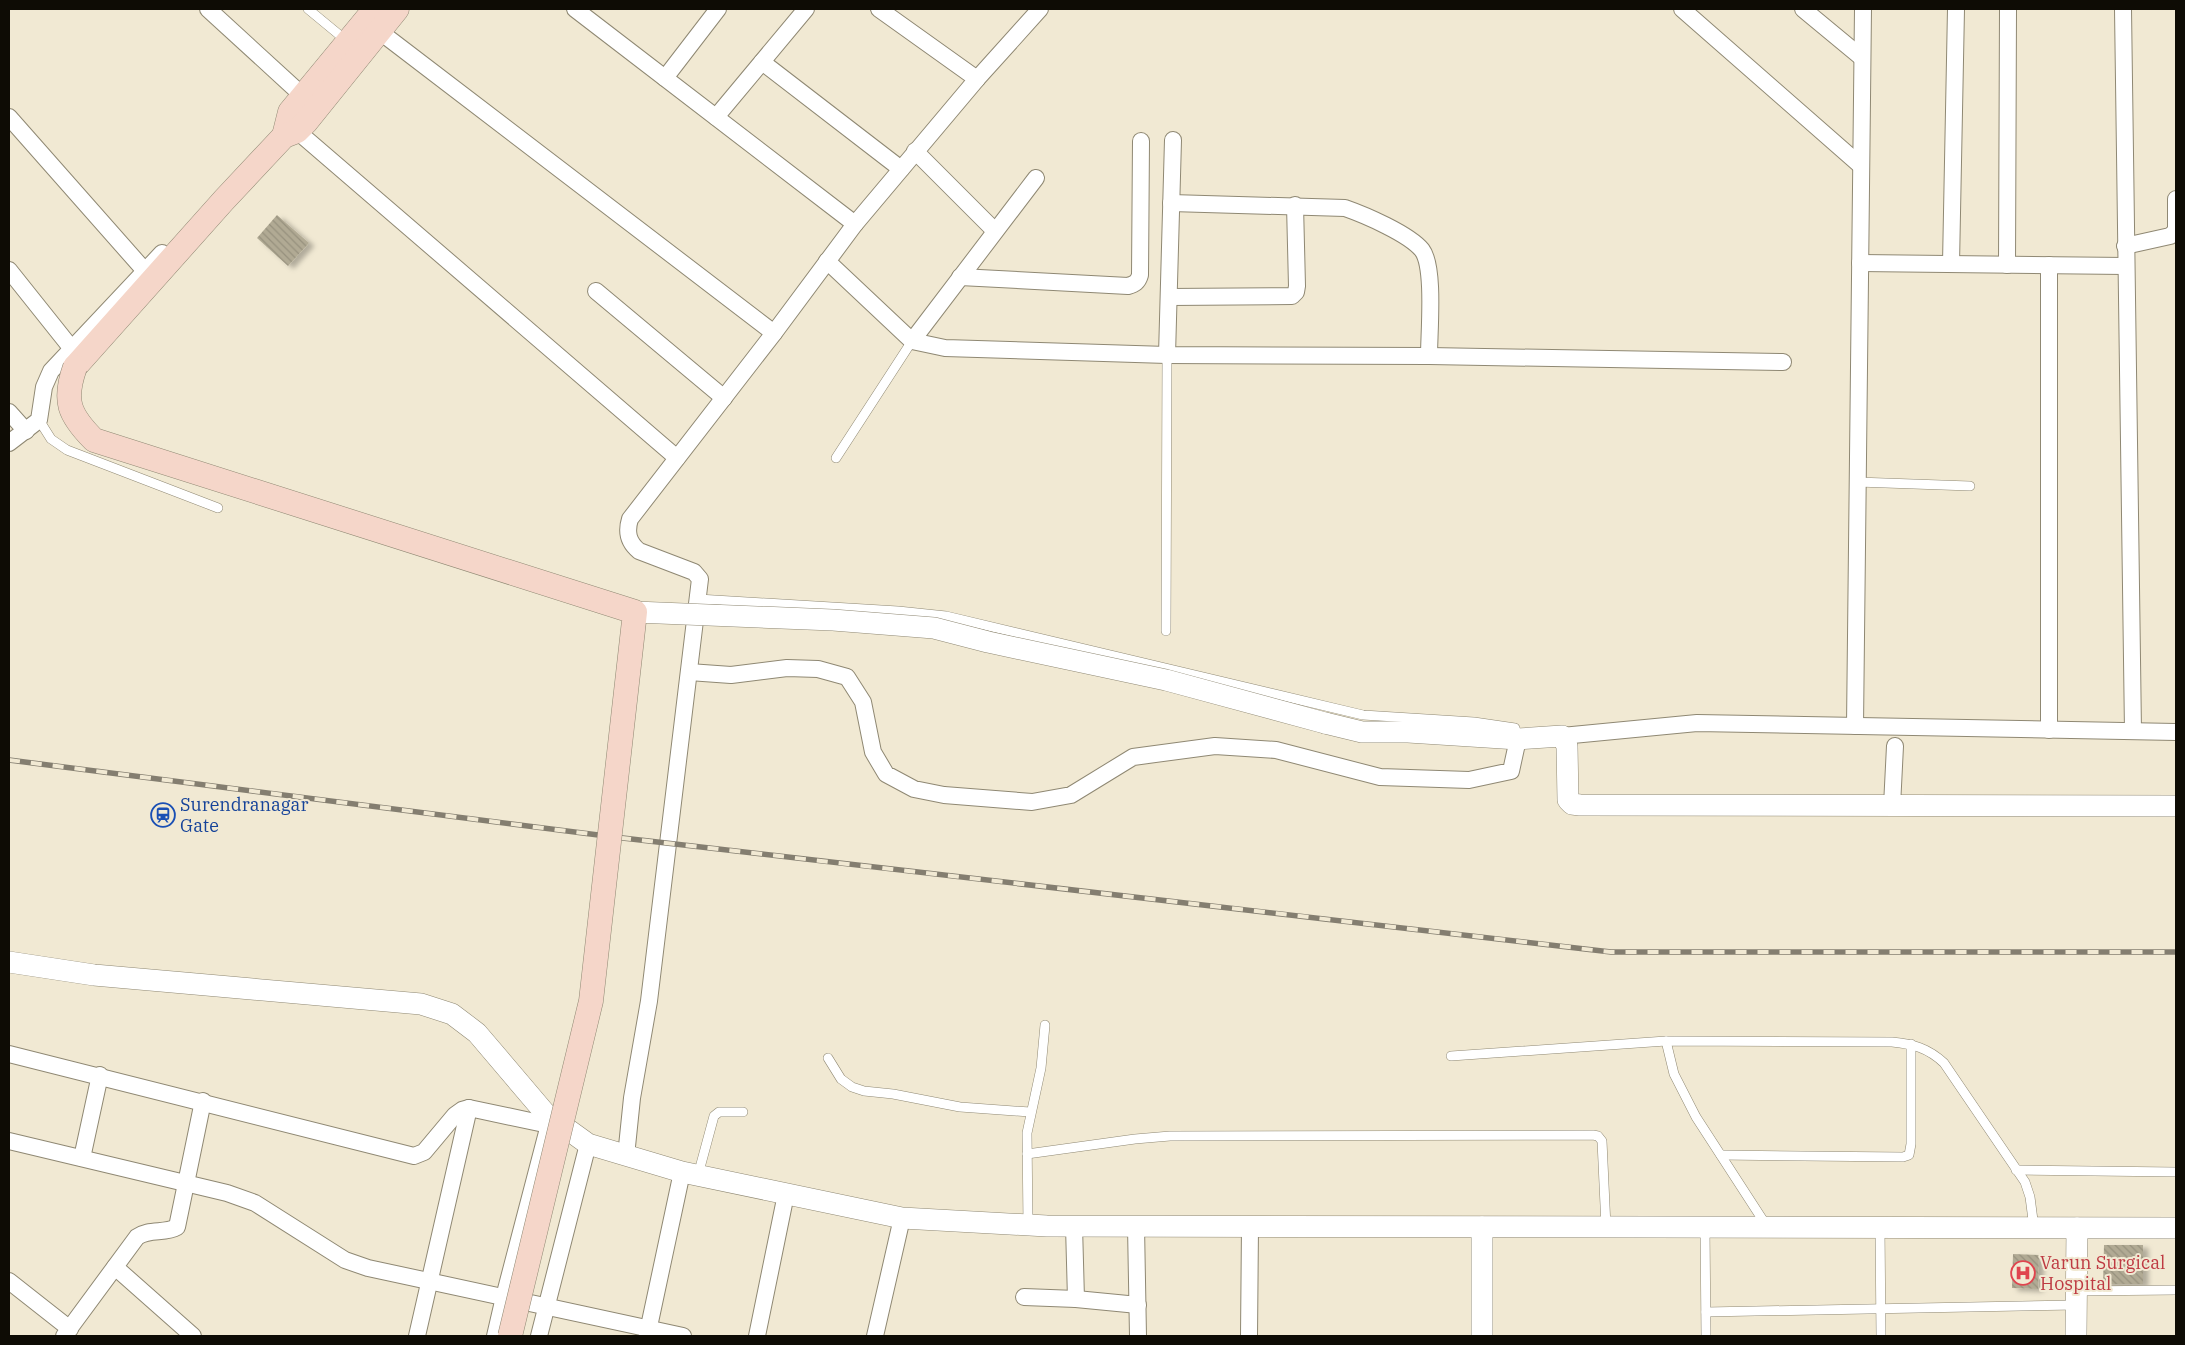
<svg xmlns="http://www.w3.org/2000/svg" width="2185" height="1345" font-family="'IBM Plex Serif',serif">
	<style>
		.building { fill: url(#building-back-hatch); filter: url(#shadow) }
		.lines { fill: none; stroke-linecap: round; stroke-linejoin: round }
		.service-casing { stroke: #8f8873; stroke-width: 10 }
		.minor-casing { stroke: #8f8873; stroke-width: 18 }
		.tertiary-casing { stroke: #8f8873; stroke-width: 22 }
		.secondary-casing { stroke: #8f8873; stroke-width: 25 }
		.service { stroke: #fff; stroke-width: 9 }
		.minor { stroke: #fff; stroke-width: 16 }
		.tertiary { stroke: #fff; stroke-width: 21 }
		.secondary { stroke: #f5d6c9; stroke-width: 24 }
		.rail-casing { stroke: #847e70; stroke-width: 5.5 }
		.rail { stroke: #f1e9d3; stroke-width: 4; stroke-dasharray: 11; stroke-linecap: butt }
		.tertiary-bridge-casing { stroke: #8f8873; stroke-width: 22; stroke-linecap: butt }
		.secondary-bridge-casing { stroke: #8f8873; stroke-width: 25; stroke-linecap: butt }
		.tertiary-bridge { stroke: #fff; stroke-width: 21 }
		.secondary-bridge { stroke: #f5d6c9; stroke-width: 24 }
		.labels { text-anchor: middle; stroke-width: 4; stroke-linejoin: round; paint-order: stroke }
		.transit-label { font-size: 18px; fill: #164399; stroke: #f1e9d3; text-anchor: start }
		.health-label { font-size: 18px; fill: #be3a42; stroke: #f1e9d3; text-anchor: start }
	</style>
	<defs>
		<pattern id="building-back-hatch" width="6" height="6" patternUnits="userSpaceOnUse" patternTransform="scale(1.25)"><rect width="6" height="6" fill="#b1aa94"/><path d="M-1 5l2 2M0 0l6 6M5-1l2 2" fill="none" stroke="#97917e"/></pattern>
		<filter id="shadow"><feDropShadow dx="5.5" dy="3" stdDeviation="2.5" flood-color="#0004"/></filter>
	</defs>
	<rect width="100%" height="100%" fill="#f1e9d3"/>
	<g class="building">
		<path d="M277,215L309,243L288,266L257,238Z"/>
		<path d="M2104,1245H2143V1284H2103Z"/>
		<path d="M2013,1254L2039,1255L2038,1289L2012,1288Z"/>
	</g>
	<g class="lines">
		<g class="service-casing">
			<g id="service">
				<path d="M308,9L348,42"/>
				<path d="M39,420L51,439L67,450L218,508"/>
				<path d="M836,458L912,341"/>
				<path d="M1857,482L1970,486"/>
				<path d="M698,599L898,611L946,616L1363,715L1474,722L1515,728L1518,739"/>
				<path d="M1166,631L1167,355"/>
				<path d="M1666,1041L1674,1074L1696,1117L1766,1225"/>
				<path d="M1451,1056L1666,1041L1892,1042C1913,1044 1928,1048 1944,1063L2025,1182L2030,1197L2034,1228"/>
				<path d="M828,1058L841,1079L852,1087L864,1091L893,1094L960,1107L1030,1112"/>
				<path d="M1027,1154L1135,1139L1170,1136L1593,1135L1598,1136L1602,1141L1606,1227"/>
				<path d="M1721,1155L1903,1157L1909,1155L1911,1144V1044"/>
				<path d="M2016,1170L2176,1172"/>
				<path d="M698,1175L714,1116L719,1112H743"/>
				<path d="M1028,1225L1027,1133L1041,1068L1045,1025"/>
				<path d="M1705,1228L1706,1336"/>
				<path d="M1880,1228L1881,1336"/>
				<path d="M2077,1291L2176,1290"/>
				<path d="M1706,1312L2075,1305"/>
			</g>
		</g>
		<g class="minor-casing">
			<g id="minor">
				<path d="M208,9L303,96"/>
				<path d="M575,9L855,224"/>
				<path d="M879,9L977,79"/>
				<path d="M1682,9L1860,165"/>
				<path d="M1803,9L1861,57"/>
				<path d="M2123,9L2133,731"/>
				<path d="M379,31L774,333"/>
				<path d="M762,62L901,169"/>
				<path d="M665,78L718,9"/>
				<path d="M9,117L145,271"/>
				<path d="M716,117L806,9"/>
				<path d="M297,131L677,458"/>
				<path d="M915,151L995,231"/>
				<path d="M1171,203L1345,208C1365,215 1409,234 1422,250C1435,267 1429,332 1429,356"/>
				<path d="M2125,246L2170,236L2176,231V199"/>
				<path d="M827,261L912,341L945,348L1167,355L1429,356L1783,362"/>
				<path d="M1860,263L2126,266"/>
				<path d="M1951,264L1956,9"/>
				<path d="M2007,265L2008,9"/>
				<path d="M2049,265V730"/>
				<path d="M9,270L72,349"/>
				<path d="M960,277L1128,286C1135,284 1138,282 1140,275L1141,141"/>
				<path d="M596,291L724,398"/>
				<path d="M1169,297L1292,296L1296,292L1297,286L1295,205"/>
				<path d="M912,341L1036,178"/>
				<path d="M1167,355L1173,140"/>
				<path d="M9,412L26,431"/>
				<path d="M9,443L39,420L44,387L51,371L162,253"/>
				<path d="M689,672L731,675L787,668L818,669L847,677L863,702L873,752L886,774L914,789L944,795L1032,802L1071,795L1133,757L1215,746L1276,750L1380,777L1469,780L1511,771L1518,739"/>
				<path d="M1855,726L1863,9"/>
				<path d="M1562,736L1697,723L2176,732"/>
				<path d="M1892,806L1895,746"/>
				<path d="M9,1054L414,1156L424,1152L455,1115L462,1110L469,1108L549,1125"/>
				<path d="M9,1141L227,1193L255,1203L345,1260L368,1268L683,1336"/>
				<path d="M626,1156L632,1098L649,1001L700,579L694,572L639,551C628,542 626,532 630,519L774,333L855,224L977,79L1040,9"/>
				<path d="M82,1158L100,1075"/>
				<path d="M1074,1226L1076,1299"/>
				<path d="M1136,1226L1138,1336"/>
				<path d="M115,1267L193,1336"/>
				<path d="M9,1281L70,1329"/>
				<path d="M1024,1297L1076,1299L1138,1305"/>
				<path d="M64,1336L137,1237C149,1228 165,1234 177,1227L203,1101"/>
				<path d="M417,1336L469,1108"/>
				<path d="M495,1336L504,1297L551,1117"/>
				<path d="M539,1336L588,1144"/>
				<path d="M647,1336L682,1172"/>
				<path d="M757,1336L786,1194"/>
				<path d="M875,1336L902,1218"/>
				<path d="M1249,1336L1250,1227"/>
			</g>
		</g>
		<g class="tertiary-casing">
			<g id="tertiary">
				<path d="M1325,723L1362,732H1408L1518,739L1562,736L1567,746L1568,800L1572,804L1580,805L2176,806"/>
				<path d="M9,962L94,975L421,1004L452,1014L477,1033L545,1113L588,1144L682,1172L902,1218L1047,1226L2176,1228"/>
				<path d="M1482,1227V1336"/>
				<path d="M2076,1336L2077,1228"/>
			</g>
		</g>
		<g class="secondary-casing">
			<g id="secondary">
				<path d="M284,136L290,112L375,9"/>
				<path d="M75,367L224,200L284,136L297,131L306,122L397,9"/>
			</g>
		</g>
		<use href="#service" class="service"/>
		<use href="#minor" class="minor"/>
		<use href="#tertiary" class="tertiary"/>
		<use href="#secondary" class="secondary"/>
		<g class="rail-casing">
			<path id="rail" d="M9,760L614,837L1611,952H2176"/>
		</g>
		<use href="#rail" class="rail"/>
		<g class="tertiary-bridge-casing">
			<path id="tertiary-bridge" d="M635,612L833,620L934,628L988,642L1166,680L1325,723"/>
		</g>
		<g class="secondary-bridge-casing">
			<path id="secondary-bridge" d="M75,367C63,401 69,415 94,440L635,612L591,1001L510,1336"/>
		</g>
		<use href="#tertiary-bridge" class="tertiary-bridge"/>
		<use href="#secondary-bridge" class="secondary-bridge"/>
	</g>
	<defs>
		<g id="station-ring" transform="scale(1.25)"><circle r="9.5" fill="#f1e9d3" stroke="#1a4fb4" stroke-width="1.5"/><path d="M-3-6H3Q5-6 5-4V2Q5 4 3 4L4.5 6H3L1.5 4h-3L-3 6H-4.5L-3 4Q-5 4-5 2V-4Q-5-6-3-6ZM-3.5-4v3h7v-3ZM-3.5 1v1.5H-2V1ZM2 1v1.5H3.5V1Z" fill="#1a4fb4"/></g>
		<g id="hospital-ring" transform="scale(1.25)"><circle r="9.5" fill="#f1e9d3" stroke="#e0444e" stroke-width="1.5"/><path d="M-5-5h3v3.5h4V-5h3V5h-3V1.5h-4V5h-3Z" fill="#e0444e"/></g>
	</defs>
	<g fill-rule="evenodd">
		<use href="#station-ring" x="163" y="815"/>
		<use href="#hospital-ring" x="2023" y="1273"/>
	</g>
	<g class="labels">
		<g class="transit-label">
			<text x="180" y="811">Surendranagar<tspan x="180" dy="21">Gate</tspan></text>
		</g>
		<g class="health-label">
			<text x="2040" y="1269">Varun Surgical<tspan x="2040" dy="21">Hospital</tspan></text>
		</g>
	</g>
	<rect width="2185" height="1345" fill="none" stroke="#0e0c05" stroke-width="20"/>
</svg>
